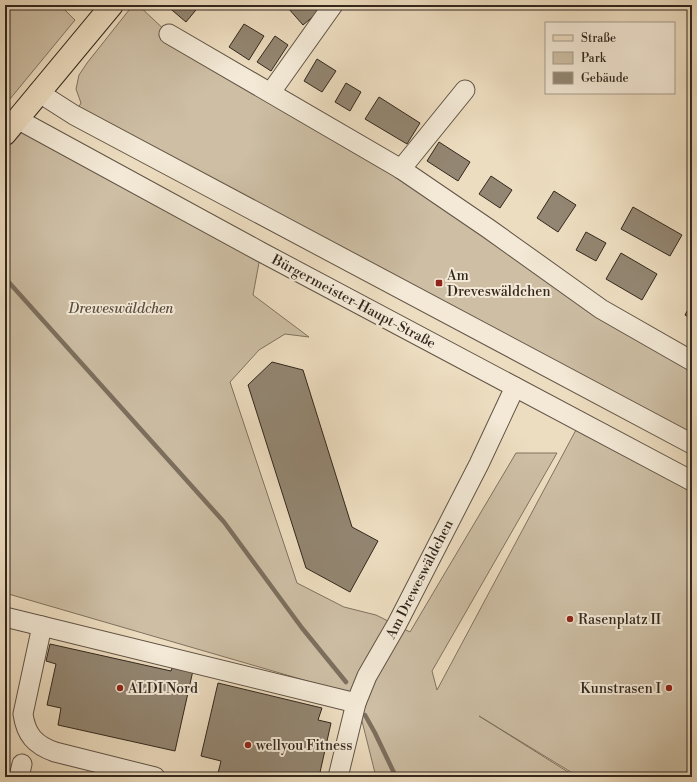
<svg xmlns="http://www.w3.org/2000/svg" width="697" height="782" font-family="'Libre Bodoni',serif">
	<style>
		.green { fill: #cdbea4; stroke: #807260 }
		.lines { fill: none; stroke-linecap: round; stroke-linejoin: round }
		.stream { stroke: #7c6f5e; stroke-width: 4.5 }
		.building { fill: #938672; stroke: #32271d }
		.minor-casing { stroke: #615446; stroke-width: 21 }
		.major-casing { stroke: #32271d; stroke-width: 24 }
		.minor { stroke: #f3e9d6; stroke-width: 19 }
		.major { stroke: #edddc0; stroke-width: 22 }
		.poi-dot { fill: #8f2418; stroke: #f3e9d6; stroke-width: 1.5 }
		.labels { text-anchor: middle; stroke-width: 4; stroke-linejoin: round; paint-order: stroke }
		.poi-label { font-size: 14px; fill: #32271d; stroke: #f3e9d6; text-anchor: start }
		.street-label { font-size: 14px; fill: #32271d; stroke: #f3e9d6 }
		.park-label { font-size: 14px; font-style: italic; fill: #594d3f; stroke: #f3e9d6 }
	</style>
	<rect width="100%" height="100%" fill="#edddc0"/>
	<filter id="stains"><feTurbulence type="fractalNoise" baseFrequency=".005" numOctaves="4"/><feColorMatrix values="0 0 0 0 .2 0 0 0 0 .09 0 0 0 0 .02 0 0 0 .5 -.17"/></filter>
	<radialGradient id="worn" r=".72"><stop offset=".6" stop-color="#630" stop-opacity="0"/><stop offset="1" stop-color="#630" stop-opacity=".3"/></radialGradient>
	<g class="green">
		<path d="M5,5H60L75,20L5,105Z"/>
		<path d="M133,5H138L169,34L692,362V444L74,115L81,103L76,89L79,75L87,63Z"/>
		<path d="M17,119L261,252L253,295L309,337L285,334L259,350L230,382L297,583L344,607L376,615L410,632L516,453H557L432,671L437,690L577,428L692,492V777H579L479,716L576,777H376L361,717L345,692L5,593V134Z"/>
	</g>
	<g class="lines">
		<g class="stream">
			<path d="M5,278L224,522L302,628L346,682"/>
			<path d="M365,715L375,733L396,777"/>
		</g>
	</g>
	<g class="building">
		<path d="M166,5H200L186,22Z"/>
		<path d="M292,5H319L322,9L303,25L288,8Z"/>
		<path d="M244,24L264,36L249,60L229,47Z"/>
		<path d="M275,36L288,45L271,71L257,62Z"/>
		<path d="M317,59L336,71L322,92L304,81Z"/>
		<path d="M346,83L361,92L350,111L335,102Z"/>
		<path d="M379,97L420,123L407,144L365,119Z"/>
		<path d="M439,142L470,162L458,181L427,161Z"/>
		<path d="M491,176L512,190L500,208L479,194Z"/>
		<path d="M554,191L576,205L558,232L537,218Z"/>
		<path d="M633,207L682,235L670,256L621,229Z"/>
		<path d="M586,232L606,243L596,261L576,250Z"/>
		<path d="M621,253L657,274L642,300L606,279Z"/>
		<path d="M692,302V319L685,315Z"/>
		<path d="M272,362L303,370L352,527L378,541L350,592L306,568L248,385Z"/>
		<path d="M50,644L171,671L174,661L194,666L175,751L58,725L61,708L47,705L56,664L46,661Z"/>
		<path d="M218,683L322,708L318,720L331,723L319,777H217L221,761L201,756Z"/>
	</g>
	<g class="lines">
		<g class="minor-casing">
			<g id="minor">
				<path d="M169,34L401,169L489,229L601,309L692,361"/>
				<path d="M38,92L74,115L692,444"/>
				<path d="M271,92L333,5"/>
				<path d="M17,119L261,252L692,481"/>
				<path d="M401,169L465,90"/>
				<path d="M5,617L356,703"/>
				<path d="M42,626L23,714C26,735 35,745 55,752L155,777"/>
				<path d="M19,777L22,764"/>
				<path d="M338,777L356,703L367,676L397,624L479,464L515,387"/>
			</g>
		</g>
		<g class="major-casing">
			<path id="major" d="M5,134L112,5"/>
		</g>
		<use href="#minor" class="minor"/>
		<use href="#major" class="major"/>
	</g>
	<g class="poi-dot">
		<rect x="435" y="279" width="8" height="8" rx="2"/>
		<circle cx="570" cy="619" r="4"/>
		<circle cx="120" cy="688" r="4"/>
		<circle cx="669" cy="688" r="4"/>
		<circle cx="248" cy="745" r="4"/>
	</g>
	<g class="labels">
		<g class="poi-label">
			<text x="447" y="280">Am<tspan x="447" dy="16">Dreveswäldchen</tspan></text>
			<text x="578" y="624">Rasenplatz II</text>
			<text x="128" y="693">ALDI Nord</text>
			<text x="661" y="693" text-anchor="end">Kunstrasen I</text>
			<text x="256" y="750">wellyou Fitness</text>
		</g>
		<g class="street-label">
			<text transform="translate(354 301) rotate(28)" y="5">Bürgermeister-Haupt-Straße</text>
			<text transform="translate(419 579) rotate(-63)" y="5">Am Dreweswäldchen</text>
		</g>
		<g class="park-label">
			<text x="121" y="313">Dreweswäldchen</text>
		</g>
	</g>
	<rect width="697" height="782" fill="none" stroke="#edddc0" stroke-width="20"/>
	<rect x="6" y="6" width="685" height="770" fill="none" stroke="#32271d" stroke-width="2"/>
	<rect x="10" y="10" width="677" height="762" fill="none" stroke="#32271d"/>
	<rect x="545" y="22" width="130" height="72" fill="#f3e9d6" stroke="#a69b8c"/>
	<rect x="553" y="35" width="20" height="6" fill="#edddc0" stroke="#a69b8c"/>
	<text x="581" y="42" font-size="12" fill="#32271d">Straße</text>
	<rect x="553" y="52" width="20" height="12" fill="#cdbea4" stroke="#a69b8c"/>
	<text x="581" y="62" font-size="12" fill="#32271d">Park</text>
	<rect x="553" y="72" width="20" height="12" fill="#938672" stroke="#a69b8c"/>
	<text x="581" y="82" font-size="12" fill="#32271d">Gebäude</text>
	<rect width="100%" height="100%" filter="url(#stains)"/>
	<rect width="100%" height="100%" fill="url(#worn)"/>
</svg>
